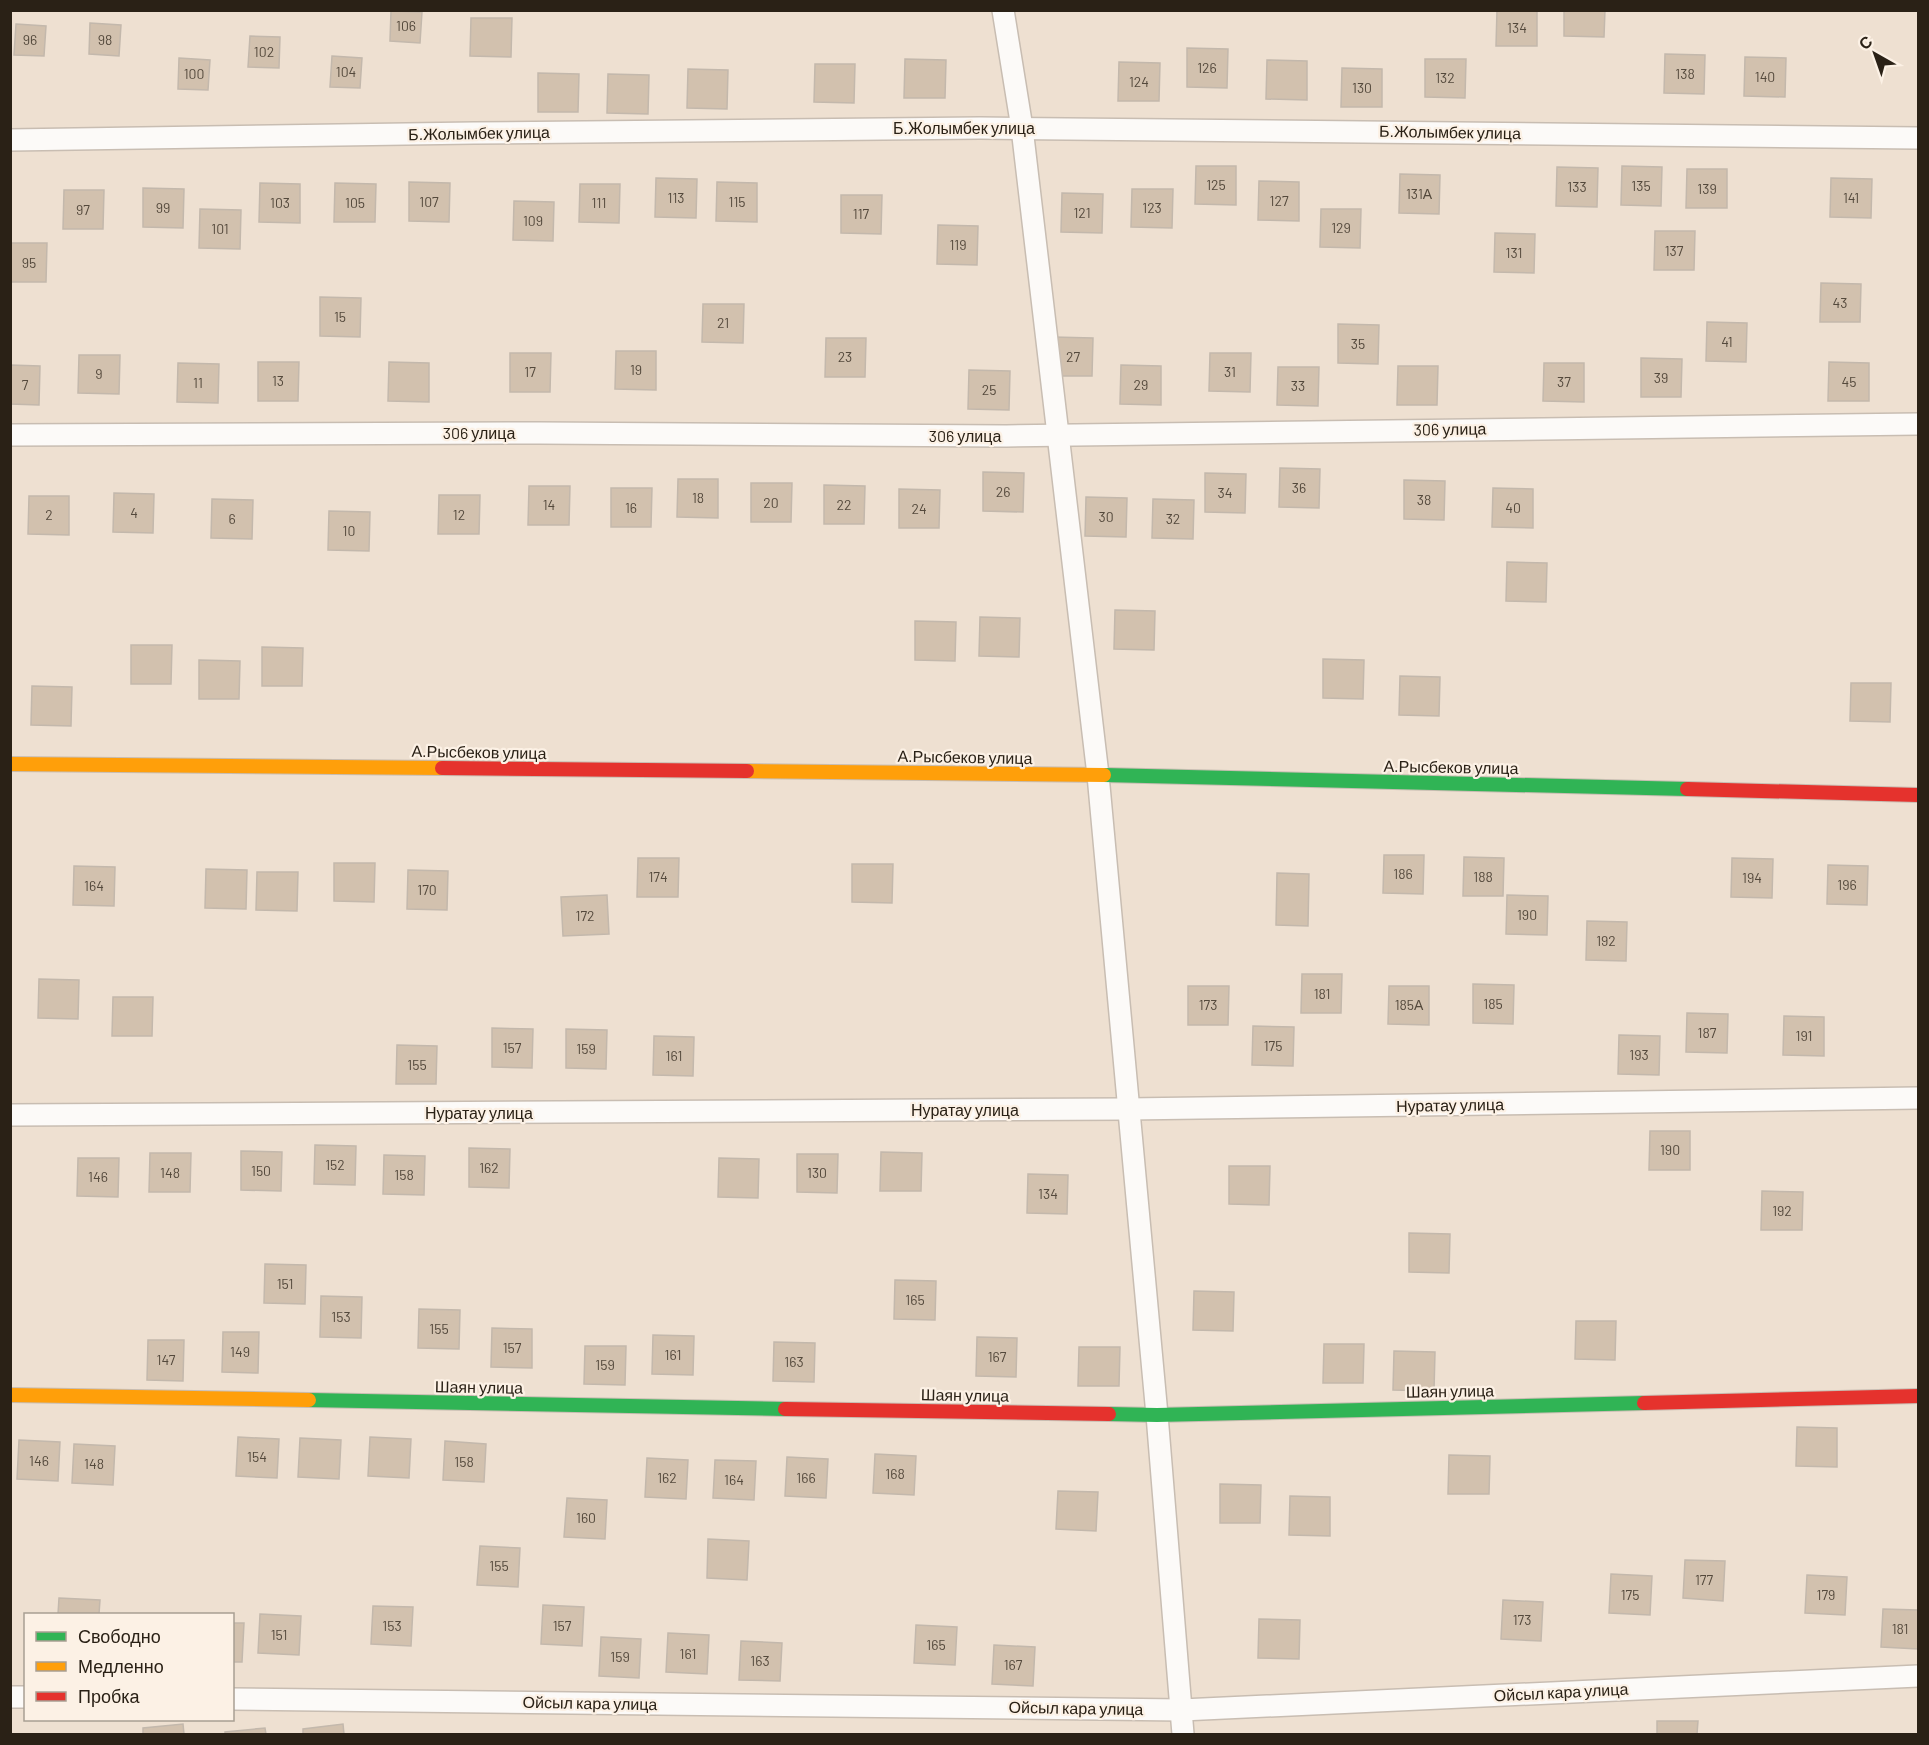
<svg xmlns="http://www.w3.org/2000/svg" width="1929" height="1745" font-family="Barlow,sans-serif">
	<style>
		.building { fill: #d2c1ae; stroke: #c3b8ac; stroke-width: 1.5 }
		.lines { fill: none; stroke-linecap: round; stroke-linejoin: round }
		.street-casing { stroke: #c8bdb2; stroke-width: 24 }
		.fast-casing { stroke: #c8bdb2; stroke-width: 16 }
		.slow-casing { stroke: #c8bdb2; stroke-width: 16 }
		.jam-casing { stroke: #c8bdb2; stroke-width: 16 }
		.street { stroke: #fcfaf8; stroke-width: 21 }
		.fast { stroke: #30b455; stroke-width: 14 }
		.slow { stroke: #ff9f0a; stroke-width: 14 }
		.jam { stroke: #e5322d; stroke-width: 14 }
		.labels { text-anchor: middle; stroke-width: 4.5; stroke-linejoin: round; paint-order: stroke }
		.number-label { font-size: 14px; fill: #54493c }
		.street-label { font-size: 16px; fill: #2a2116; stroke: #fcf1e5 }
	</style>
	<rect width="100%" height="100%" fill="#eee0d1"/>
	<g class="building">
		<path d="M1497,10H1537V46H1496Z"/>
		<path d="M1564,10H1605L1604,37L1564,36Z"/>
		<path d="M391,11L422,12L420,43L390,41Z"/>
		<path d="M471,18H512L511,57L470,56Z"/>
		<path d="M90,23L121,25L119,56L89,54Z"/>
		<path d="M16,24L46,26L44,56L14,55Z"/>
		<path d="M250,36L280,37L279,68L248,67Z"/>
		<path d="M1187,48L1228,49L1227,88L1187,87Z"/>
		<path d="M1665,54L1705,55L1704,94L1664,93Z"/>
		<path d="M332,56L362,58L360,88L330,87Z"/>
		<path d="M1745,57L1786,58L1785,97L1744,96Z"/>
		<path d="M179,58L210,60L208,90L178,89Z"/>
		<path d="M905,59L946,60L945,98H904Z"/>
		<path d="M1425,59H1466L1465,98L1425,97Z"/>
		<path d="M1267,60L1307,61V100L1266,99Z"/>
		<path d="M1119,62L1160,63L1159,101H1118Z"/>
		<path d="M815,64H855L854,103L814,102Z"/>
		<path d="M1342,68L1382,69V107H1341Z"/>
		<path d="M688,69L728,70L727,109L687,108Z"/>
		<path d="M538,73L579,74L578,112H538Z"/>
		<path d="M608,74L649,75L648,114L607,113Z"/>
		<path d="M1196,166H1236V205L1195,204Z"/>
		<path d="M1622,166L1662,167L1661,206L1621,205Z"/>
		<path d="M1557,167L1598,168L1597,207L1556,206Z"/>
		<path d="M1687,169H1727V208H1686Z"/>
		<path d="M1400,174L1440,175L1439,214L1399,213Z"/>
		<path d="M656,178L697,179L696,218L655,217Z"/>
		<path d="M1831,178L1872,179L1871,218L1830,217Z"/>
		<path d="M1259,181L1299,182V221L1258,220Z"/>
		<path d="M409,182L450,183L449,222L409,221Z"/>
		<path d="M717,182L757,183V222L716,221Z"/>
		<path d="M260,183L300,184V223L259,222Z"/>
		<path d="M335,183L376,184L375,222H334Z"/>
		<path d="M580,184H620L619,223L579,222Z"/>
		<path d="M143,188L184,189L183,228L143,227Z"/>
		<path d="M1132,189H1173L1172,228L1131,227Z"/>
		<path d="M64,190H104L103,229H63Z"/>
		<path d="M1062,193L1103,194L1102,233L1061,232Z"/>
		<path d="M841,195H882L881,234L841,233Z"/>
		<path d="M514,201L554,202L553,241L513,240Z"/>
		<path d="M200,209L241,210L240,249L199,248Z"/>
		<path d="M1321,209H1361L1360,248L1320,247Z"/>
		<path d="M938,225L978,226L977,265L937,264Z"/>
		<path d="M1655,231H1695L1694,270H1654Z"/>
		<path d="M1495,233L1535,234L1534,273L1494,272Z"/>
		<path d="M10,243H47L46,282H10Z"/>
		<path d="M1821,283L1861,284L1860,322H1820Z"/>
		<path d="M320,297L361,298L360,337L320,336Z"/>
		<path d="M703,304H744L743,343L702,342Z"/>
		<path d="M1707,322L1747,323L1746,362L1706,361Z"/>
		<path d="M1338,324L1379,325L1378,364L1338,363Z"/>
		<path d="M1053,337L1093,338L1092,376H1052Z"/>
		<path d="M826,338H866L865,377H825Z"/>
		<path d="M616,351H656V390L615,389Z"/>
		<path d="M510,353H551L550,392H510Z"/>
		<path d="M1210,353H1251L1250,392L1209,391Z"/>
		<path d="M79,355H120L119,394L78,393Z"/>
		<path d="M1641,358L1682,359L1681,397H1641Z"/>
		<path d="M258,362H299L298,401H258Z"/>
		<path d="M389,362L429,363V402L388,401Z"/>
		<path d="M1829,362L1869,363V401H1828Z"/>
		<path d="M178,363L219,364L218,403L177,402Z"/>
		<path d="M1544,363H1584V402L1543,401Z"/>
		<path d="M10,365L40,366L39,405L10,404Z"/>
		<path d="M1121,365L1161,366V405L1120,404Z"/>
		<path d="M1398,366H1438L1437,405H1397Z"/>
		<path d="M1278,367H1319L1318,406L1277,405Z"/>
		<path d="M969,370L1010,371L1009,410L968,409Z"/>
		<path d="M1280,468L1320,469L1319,508L1279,507Z"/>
		<path d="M983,472L1024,473L1023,512L983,511Z"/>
		<path d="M1205,473L1246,474L1245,513L1205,512Z"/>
		<path d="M678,479H718V518L677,517Z"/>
		<path d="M1404,480L1445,481L1444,520L1404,519Z"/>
		<path d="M751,483H792L791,522H751Z"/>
		<path d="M824,485L865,486L864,524H824Z"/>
		<path d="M529,486H570L569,525H528Z"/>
		<path d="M611,488H652L651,527H611Z"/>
		<path d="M1493,488L1533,489V528L1492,527Z"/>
		<path d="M899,489L940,490L939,528H899Z"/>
		<path d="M114,493L154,494L153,533L113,532Z"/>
		<path d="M439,495H480L479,534H438Z"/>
		<path d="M29,496H69V535L28,534Z"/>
		<path d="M1086,497L1127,498L1126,537L1085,536Z"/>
		<path d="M212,499L253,500L252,539L211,538Z"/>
		<path d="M1153,499L1194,500L1193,539L1152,538Z"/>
		<path d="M329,511L370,512L369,551L328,550Z"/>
		<path d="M1507,562L1547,563L1546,602L1506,601Z"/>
		<path d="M1115,610L1155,611L1154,650L1114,649Z"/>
		<path d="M980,617L1020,618L1019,657L979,656Z"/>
		<path d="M915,621L956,622L955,661L915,660Z"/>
		<path d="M131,645H172L171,684H131Z"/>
		<path d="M262,647L303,648L302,686H262Z"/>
		<path d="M1323,659L1364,660L1363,699L1323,698Z"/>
		<path d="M199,660L240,661L239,699H199Z"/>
		<path d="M1400,676L1440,677L1439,716L1399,715Z"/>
		<path d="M1851,683H1891L1890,722L1850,721Z"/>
		<path d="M32,686L72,687L71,726L31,725Z"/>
		<path d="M1384,855H1424L1423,894L1383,893Z"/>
		<path d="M1464,857L1504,858L1503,896H1463Z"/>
		<path d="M638,858H679L678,897H637Z"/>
		<path d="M1732,858L1773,859L1772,898L1731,897Z"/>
		<path d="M334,863H375L374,902L334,901Z"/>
		<path d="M852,864H893L892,903L852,902Z"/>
		<path d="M1828,865L1868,866L1867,905L1827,904Z"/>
		<path d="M74,866L115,867L114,906L73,905Z"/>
		<path d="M206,869L247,870L246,909L205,908Z"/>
		<path d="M408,870L448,871L447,910L407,909Z"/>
		<path d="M257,872H298L297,911L256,910Z"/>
		<path d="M1277,873L1309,874L1308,926L1276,925Z"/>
		<path d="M607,895L609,934L563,936L561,897Z"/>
		<path d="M1507,895L1548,896L1547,935L1506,934Z"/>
		<path d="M1587,921L1627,922L1626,961L1586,960Z"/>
		<path d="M1302,974H1342L1341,1013H1301Z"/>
		<path d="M39,979L79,980L78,1019L38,1018Z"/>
		<path d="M1473,984L1514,985L1513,1024L1473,1023Z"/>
		<path d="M1188,986H1229L1228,1025H1188Z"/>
		<path d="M1389,986H1429V1025L1388,1024Z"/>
		<path d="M113,997H153L152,1036H112Z"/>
		<path d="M1687,1013L1728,1014L1727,1053L1686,1052Z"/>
		<path d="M1784,1016L1824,1017V1056L1783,1055Z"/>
		<path d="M1253,1026L1294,1027L1293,1066L1252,1065Z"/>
		<path d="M492,1028L533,1029L532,1068L492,1067Z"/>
		<path d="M566,1029L607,1030L606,1069L566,1068Z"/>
		<path d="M1619,1035L1660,1036L1659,1075L1618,1074Z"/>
		<path d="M654,1036L694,1037L693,1076L653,1075Z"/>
		<path d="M397,1045L437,1046L436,1084H396Z"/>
		<path d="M1650,1131H1690V1170H1649Z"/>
		<path d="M315,1145L356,1146L355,1185L314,1184Z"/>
		<path d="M469,1148L510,1149L509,1188L469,1187Z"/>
		<path d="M241,1151L282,1152L281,1191L241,1190Z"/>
		<path d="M881,1152L922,1153L921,1191H880Z"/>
		<path d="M150,1153H191L190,1192H149Z"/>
		<path d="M797,1154H838L837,1193L797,1192Z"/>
		<path d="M384,1155L425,1156L424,1195L383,1194Z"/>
		<path d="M78,1158H119L118,1197L77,1196Z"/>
		<path d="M719,1158L759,1159L758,1198L718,1197Z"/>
		<path d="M1229,1166H1270L1269,1205L1229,1204Z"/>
		<path d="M1028,1174L1068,1175L1067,1214L1027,1213Z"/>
		<path d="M1762,1191L1803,1192L1802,1230H1761Z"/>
		<path d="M1409,1233L1450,1234L1449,1273L1409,1272Z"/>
		<path d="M265,1264L306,1265L305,1304L264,1303Z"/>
		<path d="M895,1280L936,1281L935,1320L894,1319Z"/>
		<path d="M1194,1291L1234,1292L1233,1331L1193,1330Z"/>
		<path d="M321,1296L362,1297L361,1338L320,1337Z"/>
		<path d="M419,1309L460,1310L459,1349L418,1348Z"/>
		<path d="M1576,1321H1616L1615,1360L1575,1359Z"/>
		<path d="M492,1328L532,1329V1368L491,1367Z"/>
		<path d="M223,1332H259L258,1373L222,1372Z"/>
		<path d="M653,1335L694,1336L693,1375L652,1374Z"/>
		<path d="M977,1337L1017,1338L1016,1377L976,1376Z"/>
		<path d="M148,1340H184L183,1381L147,1380Z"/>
		<path d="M774,1342L815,1343L814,1382L773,1381Z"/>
		<path d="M1324,1344H1364L1363,1383H1323Z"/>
		<path d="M585,1346H626L625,1385L584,1384Z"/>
		<path d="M1079,1347H1120L1119,1386H1078Z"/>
		<path d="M1394,1351L1435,1352L1434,1391L1393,1390Z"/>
		<path d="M1797,1427L1837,1428V1467L1796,1466Z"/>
		<path d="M238,1437L279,1439L277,1478L236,1476Z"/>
		<path d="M370,1437L411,1439L409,1478L368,1476Z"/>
		<path d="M300,1438L341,1440L339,1479L298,1477Z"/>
		<path d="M19,1440L60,1442L58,1481L17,1479Z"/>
		<path d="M445,1441L486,1444L484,1482L443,1480Z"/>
		<path d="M74,1444L115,1446L113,1485L72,1483Z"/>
		<path d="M875,1454L916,1456L914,1495L873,1493Z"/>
		<path d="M1449,1455L1490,1456L1489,1494H1448Z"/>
		<path d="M787,1457L828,1459L826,1498L785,1496Z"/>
		<path d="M647,1458L688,1460L686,1499L645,1497Z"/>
		<path d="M715,1460L756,1461L754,1500L713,1498Z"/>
		<path d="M1220,1484L1261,1485L1260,1523H1220Z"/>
		<path d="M1058,1491L1098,1492L1096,1531L1056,1529Z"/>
		<path d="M1290,1496L1330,1497V1536L1289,1535Z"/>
		<path d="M567,1498L607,1500L605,1539L564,1537Z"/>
		<path d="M708,1539L749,1541L747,1580L707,1578Z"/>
		<path d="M480,1546L520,1548L518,1587L477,1585Z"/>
		<path d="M1685,1560L1725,1561L1723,1601L1683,1598Z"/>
		<path d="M1611,1574L1652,1576L1650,1615L1609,1613Z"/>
		<path d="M1807,1575L1847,1577L1845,1615L1805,1613Z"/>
		<path d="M59,1598L100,1600L99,1614H58Z"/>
		<path d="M1503,1600L1543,1602L1541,1641L1501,1639Z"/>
		<path d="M543,1605L584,1607L582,1646L541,1644Z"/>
		<path d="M373,1606L413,1607L411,1646L371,1644Z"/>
		<path d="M1883,1609L1918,1610V1649L1881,1647Z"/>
		<path d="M260,1614L301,1616L299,1655L258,1653Z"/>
		<path d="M1259,1619L1300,1620L1299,1659L1258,1658Z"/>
		<path d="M232,1623H244L242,1662H232Z"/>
		<path d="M916,1625L957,1627L955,1665L914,1663Z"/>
		<path d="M668,1633L709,1635L707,1674L666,1672Z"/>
		<path d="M601,1637L641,1639L639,1678L599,1676Z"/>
		<path d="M741,1641L782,1643L780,1681L739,1680Z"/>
		<path d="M994,1645L1035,1647L1033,1686L992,1684Z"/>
		<path d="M1657,1721H1698L1697,1734H1657Z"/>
		<path d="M183,1724L184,1734H143V1728Z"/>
		<path d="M343,1724L344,1734H303V1729Z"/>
		<path d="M265,1728L266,1734H225V1732Z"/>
	</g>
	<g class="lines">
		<g class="street-casing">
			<g id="street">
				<path d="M1003,10L1022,128L1098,775L1157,1415L1183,1734"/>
				<path d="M10,140L474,133L980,128L1918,138"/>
				<path d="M10,435L539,433L1006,436L1918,424"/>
				<path d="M10,1115L1128,1109L1918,1098"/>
				<path d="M10,1697H26"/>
				<path d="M232,1699L1182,1710L1918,1676"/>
			</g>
		</g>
		<g class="fast-casing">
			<g id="fast">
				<path d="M1104,775L1687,789"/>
				<path d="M309,1400L785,1409"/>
				<path d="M1109,1414L1157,1415L1644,1403"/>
			</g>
		</g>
		<g class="slow-casing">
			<g id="slow">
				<path d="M10,764L442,768"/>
				<path d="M747,771L1104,775"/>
				<path d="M10,1395L309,1400"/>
			</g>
		</g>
		<g class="jam-casing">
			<g id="jam">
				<path d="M442,768L747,771"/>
				<path d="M1687,789L1918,795"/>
				<path d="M1644,1403L1918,1396"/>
				<path d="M785,1409L1109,1414"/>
			</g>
		</g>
		<use href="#street" class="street"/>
		<use href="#fast" class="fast"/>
		<use href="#slow" class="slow"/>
		<use href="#jam" class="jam"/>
	</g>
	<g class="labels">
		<g class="number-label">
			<text x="406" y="31">106</text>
			<text x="1517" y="33">134</text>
			<text x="30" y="45">96</text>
			<text x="105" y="45">98</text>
			<text x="264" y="57">102</text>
			<text x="1207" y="73">126</text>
			<text x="346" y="77">104</text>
			<text x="194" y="79">100</text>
			<text x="1685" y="79">138</text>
			<text x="1765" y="82">140</text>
			<text x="1445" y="83">132</text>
			<text x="1139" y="87">124</text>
			<text x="1362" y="93">130</text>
			<text x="1216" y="190">125</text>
			<text x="1641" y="191">135</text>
			<text x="1577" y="192">133</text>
			<text x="1707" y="194">139</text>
			<text x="1419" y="199">131А</text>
			<text x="676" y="203">113</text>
			<text x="1851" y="203">141</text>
			<text x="1279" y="206">127</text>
			<text x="429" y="207">107</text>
			<text x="737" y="207">115</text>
			<text x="280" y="208">103</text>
			<text x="355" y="208">105</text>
			<text x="599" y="208">111</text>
			<text x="163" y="213">99</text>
			<text x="1152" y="213">123</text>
			<text x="83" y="215">97</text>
			<text x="1082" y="218">121</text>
			<text x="861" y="219">117</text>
			<text x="533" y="226">109</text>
			<text x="1341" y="233">129</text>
			<text x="220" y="234">101</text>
			<text x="958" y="250">119</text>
			<text x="1674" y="256">137</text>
			<text x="1514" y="258">131</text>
			<text x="29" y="268">95</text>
			<text x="1840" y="308">43</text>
			<text x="340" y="322">15</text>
			<text x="723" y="328">21</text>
			<text x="1727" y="347">41</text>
			<text x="1358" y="349">35</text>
			<text x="845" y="362">23</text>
			<text x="1073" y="362">27</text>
			<text x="636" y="375">19</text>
			<text x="530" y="377">17</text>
			<text x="1230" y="377">31</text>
			<text x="99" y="379">9</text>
			<text x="1661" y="383">39</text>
			<text x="278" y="386">13</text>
			<text x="1564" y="387">37</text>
			<text x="1849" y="387">45</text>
			<text x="198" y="388">11</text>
			<text x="25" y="390">7</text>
			<text x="1141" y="390">29</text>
			<text x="1298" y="391">33</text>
			<text x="989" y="395">25</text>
			<text x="1299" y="493">36</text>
			<text x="1003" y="497">26</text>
			<text x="1225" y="498">34</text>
			<text x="698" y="503">18</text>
			<text x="1424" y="505">38</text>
			<text x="771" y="508">20</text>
			<text x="549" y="510">14</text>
			<text x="844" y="510">22</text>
			<text x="631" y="513">16</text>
			<text x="1513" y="513">40</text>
			<text x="919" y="514">24</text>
			<text x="134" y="518">4</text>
			<text x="49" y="520">2</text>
			<text x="459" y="520">12</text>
			<text x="1106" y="522">30</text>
			<text x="232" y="524">6</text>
			<text x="1173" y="524">32</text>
			<text x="349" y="536">10</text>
			<text x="1403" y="879">186</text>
			<text x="658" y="882">174</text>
			<text x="1483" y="882">188</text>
			<text x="1752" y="883">194</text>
			<text x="1847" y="890">196</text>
			<text x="94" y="891">164</text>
			<text x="427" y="895">170</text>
			<text x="1527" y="920">190</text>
			<text x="585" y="921">172</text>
			<text x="1606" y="946">192</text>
			<text x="1322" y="999">181</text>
			<text x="1493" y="1009">185</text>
			<text x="1208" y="1010">173</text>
			<text x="1409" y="1010">185А</text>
			<text x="1707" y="1038">187</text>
			<text x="1804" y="1041">191</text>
			<text x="1273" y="1051">175</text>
			<text x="512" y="1053">157</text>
			<text x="586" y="1054">159</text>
			<text x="1639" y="1060">193</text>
			<text x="674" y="1061">161</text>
			<text x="417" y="1070">155</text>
			<text x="1670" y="1155">190</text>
			<text x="335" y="1170">152</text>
			<text x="489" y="1173">162</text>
			<text x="261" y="1176">150</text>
			<text x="170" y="1178">148</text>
			<text x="817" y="1178">130</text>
			<text x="404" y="1180">158</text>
			<text x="98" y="1182">146</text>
			<text x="1048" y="1199">134</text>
			<text x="1782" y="1216">192</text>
			<text x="285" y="1289">151</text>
			<text x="915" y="1305">165</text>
			<text x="341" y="1322">153</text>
			<text x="439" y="1334">155</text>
			<text x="512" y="1353">157</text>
			<text x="240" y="1357">149</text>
			<text x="673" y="1360">161</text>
			<text x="997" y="1362">167</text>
			<text x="166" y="1365">147</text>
			<text x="794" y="1367">163</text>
			<text x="605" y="1370">159</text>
			<text x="257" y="1462">154</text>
			<text x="39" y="1466">146</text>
			<text x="464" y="1467">158</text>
			<text x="94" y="1469">148</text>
			<text x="895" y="1479">168</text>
			<text x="667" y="1483">162</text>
			<text x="806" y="1483">166</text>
			<text x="734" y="1485">164</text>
			<text x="586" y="1523">160</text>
			<text x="499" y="1571">155</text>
			<text x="1704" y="1585">177</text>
			<text x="1630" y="1600">175</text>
			<text x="1826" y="1600">179</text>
			<text x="1522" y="1625">173</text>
			<text x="392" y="1631">153</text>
			<text x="562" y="1631">157</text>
			<text x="1900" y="1634">181</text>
			<text x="279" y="1640">151</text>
			<text x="936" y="1650">165</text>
			<text x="688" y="1659">161</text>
			<text x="620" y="1662">159</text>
			<text x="760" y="1666">163</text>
			<text x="1013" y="1670">167</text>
		</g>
		<g class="street-label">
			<text x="964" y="134">Б.Жолымбек улица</text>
			<text transform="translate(1450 132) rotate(1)" y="6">Б.Жолымбек улица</text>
			<text transform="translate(479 133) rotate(-1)" y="6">Б.Жолымбек улица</text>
			<text transform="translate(1450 429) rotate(-1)" y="6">306 улица</text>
			<text x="479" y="439">306 улица</text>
			<text x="965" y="442">306 улица</text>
			<text transform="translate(479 752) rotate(1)" y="6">А.Рысбеков улица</text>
			<text transform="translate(965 757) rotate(1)" y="6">А.Рысбеков улица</text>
			<text transform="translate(1451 767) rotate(1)" y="6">А.Рысбеков улица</text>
			<text transform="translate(1450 1105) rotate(-1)" y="6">Нуратау улица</text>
			<text x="965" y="1116">Нуратау улица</text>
			<text x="479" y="1119">Нуратау улица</text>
			<text transform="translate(479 1387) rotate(1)" y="6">Шаян улица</text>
			<text transform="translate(1450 1391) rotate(-1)" y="6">Шаян улица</text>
			<text transform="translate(965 1395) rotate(1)" y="6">Шаян улица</text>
			<text transform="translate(1561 1692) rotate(-3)" y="6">Ойсыл кара улица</text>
			<text transform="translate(590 1703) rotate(1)" y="6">Ойсыл кара улица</text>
			<text transform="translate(1076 1708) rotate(1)" y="6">Ойсыл кара улица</text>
		</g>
	</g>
	<rect width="1929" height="1745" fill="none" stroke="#2a2116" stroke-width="24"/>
	<rect x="24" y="1613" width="210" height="108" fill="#fcf1e5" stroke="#a89e92" stroke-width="1.5"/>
	<rect x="36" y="1632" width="30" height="9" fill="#30b455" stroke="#a89e92" stroke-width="1.5"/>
	<text x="78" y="1643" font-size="18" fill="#2a2116">Свободно</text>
	<rect x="36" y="1662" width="30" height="9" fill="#ff9f0a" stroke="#a89e92" stroke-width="1.5"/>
	<text x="78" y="1673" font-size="18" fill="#2a2116">Медленно</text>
	<rect x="36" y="1692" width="30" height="9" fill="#e5322d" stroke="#a89e92" stroke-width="1.5"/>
	<text x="78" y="1703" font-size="18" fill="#2a2116">Пробка</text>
	<g transform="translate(1875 54) rotate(320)" stroke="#fcf1e5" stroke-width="4.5" paint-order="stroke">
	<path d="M0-4.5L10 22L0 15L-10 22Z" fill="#2a2116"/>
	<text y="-9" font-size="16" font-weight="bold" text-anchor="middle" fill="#2a2116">С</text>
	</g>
</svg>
